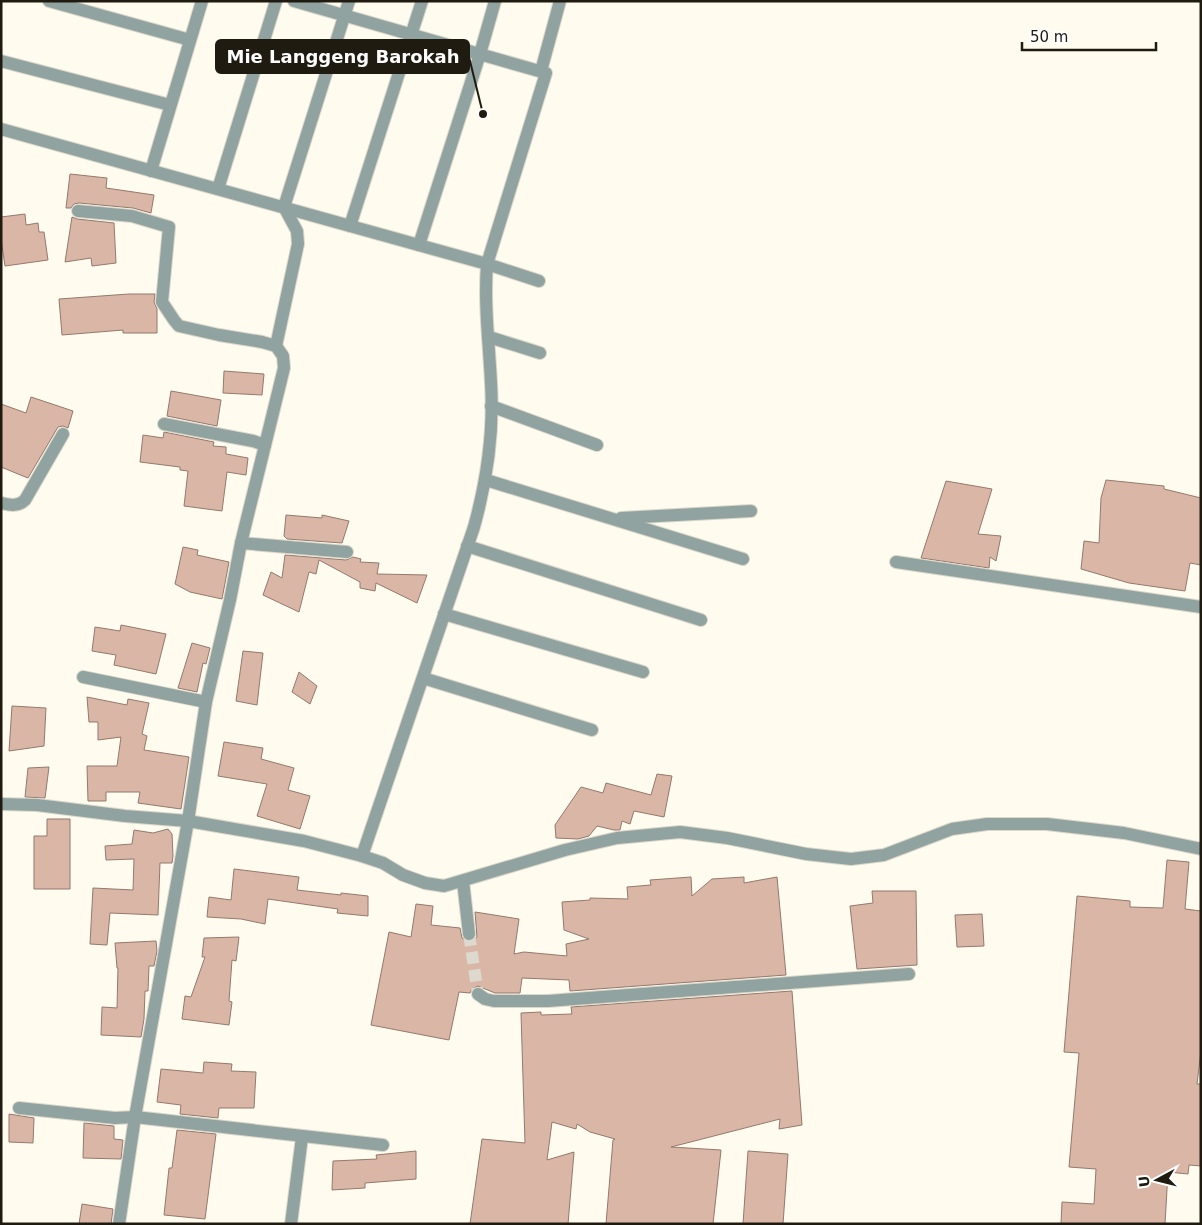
<svg xmlns="http://www.w3.org/2000/svg" width="1202" height="1225" font-family="'DejaVu Sans',sans-serif">
	<style>
		.building { fill: #dab6a6; stroke: #94796c }
		.lines { fill: none; stroke-linecap: round; stroke-linejoin: round }
		.minor-tunnel { stroke: #ddd9ce; stroke-width: 12; stroke-dasharray: 12 6; stroke-linecap: butt }
		.minor-casing { stroke: #dbd7cb; stroke-width: 14 }
		.minor { stroke: #90a3a0; stroke-width: 12 }
		.leader { fill: none; stroke: #1f1b11; stroke-width: 2 }
		.callout-dot { fill: #1f1b11; stroke: #fff; stroke-width: 2 }
		.callout { fill: #1f1b11; stroke: #1f1b11; stroke-width: 2 }
		.callout-label { font-size: 18px; text-anchor: middle; font-weight: bold; fill: #fff }
	</style>
	<rect width="100%" height="100%" fill="#fffbef"/>
	<g class="building">
		<path d="M70,174L107,178L106,188L154,195L151,213L133,208L79,203L74,204L71,208H66Z"/>
		<path d="M25,214L26,225L38,223L39,232H44L48,260L5,266L1,239V217Z"/>
		<path d="M72,217L77,219L114,223L116,263L92,266L91,258L65,262Z"/>
		<path d="M129,294H155L154,302L157,309V333H123V330L62,335L59,299Z"/>
		<path d="M224,371L264,374L262,395L223,393Z"/>
		<path d="M171,391L221,400L217,426L167,416Z"/>
		<path d="M31,397L73,411L68,428L63,426L58,427L28,478L1,467V404L26,413Z"/>
		<path d="M164,432L214,442L213,446L226,447V454L248,458L246,475L227,472L222,511L184,506L188,471L180,470V467L140,462L143,435L163,438Z"/>
		<path d="M1106,480L1164,486V489L1201,498V565L1190,563L1185,591L1129,583L1081,569L1084,541L1099,543L1101,498Z"/>
		<path d="M946,481L992,489L978,534L1001,536L996,561L990,557L989,568L921,558Z"/>
		<path d="M286,515L322,518V515L349,521L342,543L287,539L284,536Z"/>
		<path d="M183,547L198,550L197,555L229,562L222,599L190,592L175,584Z"/>
		<path d="M285,555L346,560L353,557L361,559L360,562L379,563L377,574L427,575L417,603L376,583L375,591L360,588V582L319,560L316,574L309,572L299,612L263,595L271,572L282,578Z"/>
		<path d="M121,625L166,634L156,674L114,665L116,655L92,651L95,627L120,631Z"/>
		<path d="M192,643L210,648L206,664L203,663L197,692L178,688Z"/>
		<path d="M243,651L263,653L257,705L236,701Z"/>
		<path d="M299,672L317,686L310,704L292,692Z"/>
		<path d="M87,697L127,705L128,699L149,703L142,734L147,736L144,750L189,757L181,809L138,803L140,792H106V801H88L87,766H117L121,737L98,740V722H89Z"/>
		<path d="M12,706L46,708L44,746L9,751Z"/>
		<path d="M224,742L263,748L261,759L294,768L288,790L310,796L300,829L257,816L267,784L218,776Z"/>
		<path d="M49,767L45,798L25,797L28,768Z"/>
		<path d="M657,774L672,776L664,817L634,811L630,824L622,821L620,830H614L597,826L589,836L578,839L556,838L555,825L581,787L603,793L606,783L651,795Z"/>
		<path d="M47,819H70V889H34V836H47Z"/>
		<path d="M168,829L172,834L173,856L172,863H160L158,915L110,913L107,945L90,944L93,888L133,890L134,859L106,860L105,846L132,844L134,830L153,833Z"/>
		<path d="M1167,860L1189,862L1185,909L1201,911V1051L1197,1084H1201V1166L1189,1165L1188,1174L1168,1172L1165,1224H1061L1062,1202L1094,1204L1096,1169L1069,1167L1079,1053L1064,1052L1077,896L1130,901V907L1163,908Z"/>
		<path d="M234,869L299,877L297,890L341,895V893L368,896V916L337,913L338,909L268,899L265,924L241,919L207,917L209,897L231,900Z"/>
		<path d="M691,877L692,896L712,879L744,877V883L777,877L786,975L570,991L569,980L522,978L520,993H495L478,986L472,989L470,993L459,992L449,1040L371,1025L389,932L411,937L416,904L433,906L431,925L460,928L462,938L469,942L473,941L477,937L475,912L519,919L514,954L524,952L567,956L566,944L589,939L564,930L562,902L590,900V898L628,899L627,887L651,885L650,880Z"/>
		<path d="M872,891H916L917,965L857,969L850,906L873,903Z"/>
		<path d="M982,914L984,946L957,947L955,915Z"/>
		<path d="M239,937L236,961L232,960L229,1001L232,1002L229,1025L182,1019L185,996L191,997L205,957H202L204,938Z"/>
		<path d="M156,941L157,951L154,966H149L148,991H145L144,1019L141,1037L101,1035L102,1007L117,1008L118,968H117L115,943Z"/>
		<path d="M792,991L802,1125L779,1129L780,1119L671,1147L721,1150L713,1224H606L613,1140L615,1139L590,1132L577,1124L576,1129L552,1122L547,1160L574,1152L568,1224H470L482,1139L525,1143L521,1013L541,1012V1015L572,1014L571,1007Z"/>
		<path d="M204,1062L232,1064L231,1071L256,1072L254,1108H219L218,1118L180,1114L181,1105L157,1102L161,1069L203,1073Z"/>
		<path d="M9,1114L34,1118L33,1143L9,1142Z"/>
		<path d="M84,1123L114,1126V1139L123,1140L121,1159L83,1158Z"/>
		<path d="M177,1130L216,1134L205,1219L164,1215L169,1168H172Z"/>
		<path d="M416,1151V1179L365,1183V1188L332,1190L333,1161L377,1159L376,1155Z"/>
		<path d="M748,1151L788,1154L783,1224H743Z"/>
		<path d="M82,1204L113,1209L111,1224H79Z"/>
	</g>
	<g class="lines">
		<path class="minor-tunnel" d="M469,934L478,994"/>
		<g class="minor-casing">
			<g id="minor">
				<path d="M49,1L190,40"/>
				<path d="M294,1L546,73L487,264C484,304 489,343 491,383C494,432 487,480 474,527L362,856"/>
				<path d="M1,61L170,105"/>
				<path d="M541,71L560,1"/>
				<path d="M1,129L487,264L539,281"/>
				<path d="M151,171L202,1"/>
				<path d="M218,189L276,1"/>
				<path d="M78,211L132,216L169,227L162,302L174,320L179,326L219,335L262,342L276,346L283,356L284,368L241,543L230,600L206,702L188,821L135,1117L119,1224"/>
				<path d="M350,226L422,1"/>
				<path d="M419,245L480,54L495,1"/>
				<path d="M489,337L540,353"/>
				<path d="M276,346L298,244L297,231L284,207L349,1"/>
				<path d="M491,406L597,445"/>
				<path d="M164,424L253,441L265,445"/>
				<path d="M486,480L743,559"/>
				<path d="M1,503C10,505 18,507 25,500L63,434"/>
				<path d="M621,518L751,511"/>
				<path d="M241,543L347,552"/>
				<path d="M467,546L701,620"/>
				<path d="M896,562L1201,607"/>
				<path d="M444,614L643,672"/>
				<path d="M83,677L206,702"/>
				<path d="M423,678L592,730"/>
				<path d="M1,804L37,805L125,816L188,821L304,841L362,856L383,863L403,875L425,883L444,886L565,850L617,838L680,832L727,838L806,854L851,859L884,855L952,829L987,824H1047L1124,833L1201,849"/>
				<path d="M463,881L469,934"/>
				<path d="M478,994L485,999L494,1001H548L909,974"/>
				<path d="M19,1108L115,1118L135,1117L383,1145"/>
				<path d="M291,1224L302,1137"/>
			</g>
		</g>
		<use href="#minor" class="minor"/>
	</g>
	<path class="leader" d="M483 114L469 57"/>
	<circle class="callout-dot" cx="483" cy="114" r="5"/>
	<rect class="callout" x="216" y="40" width="253" height="33" rx="5"/>
	<g class="callout-label">
		<text x="343" y="63">Mie Langgeng Barokah</text>
	</g>
	<rect width="1202" height="1225" fill="none" stroke="#1f1b11" stroke-width="5"/>
	<g transform="translate(1157 1180) rotate(263)" stroke="#ffffff" stroke-width="4" paint-order="stroke">
	<path d="M0-4L9 19L0 12L-9 19Z" fill="#1f1b11"/>
	<text y="-8" font-size="14" font-weight="bold" text-anchor="middle" fill="#1f1b11">U</text>
	</g>
	<path d="M1022 42v8h134v-8" fill="none" stroke="#1f1b11" stroke-width="2.5"/>
	<text x="1030" y="42" font-size="15" fill="#1f1b11" stroke="#ffffff" stroke-width="4" paint-order="stroke">50 m</text>
</svg>
